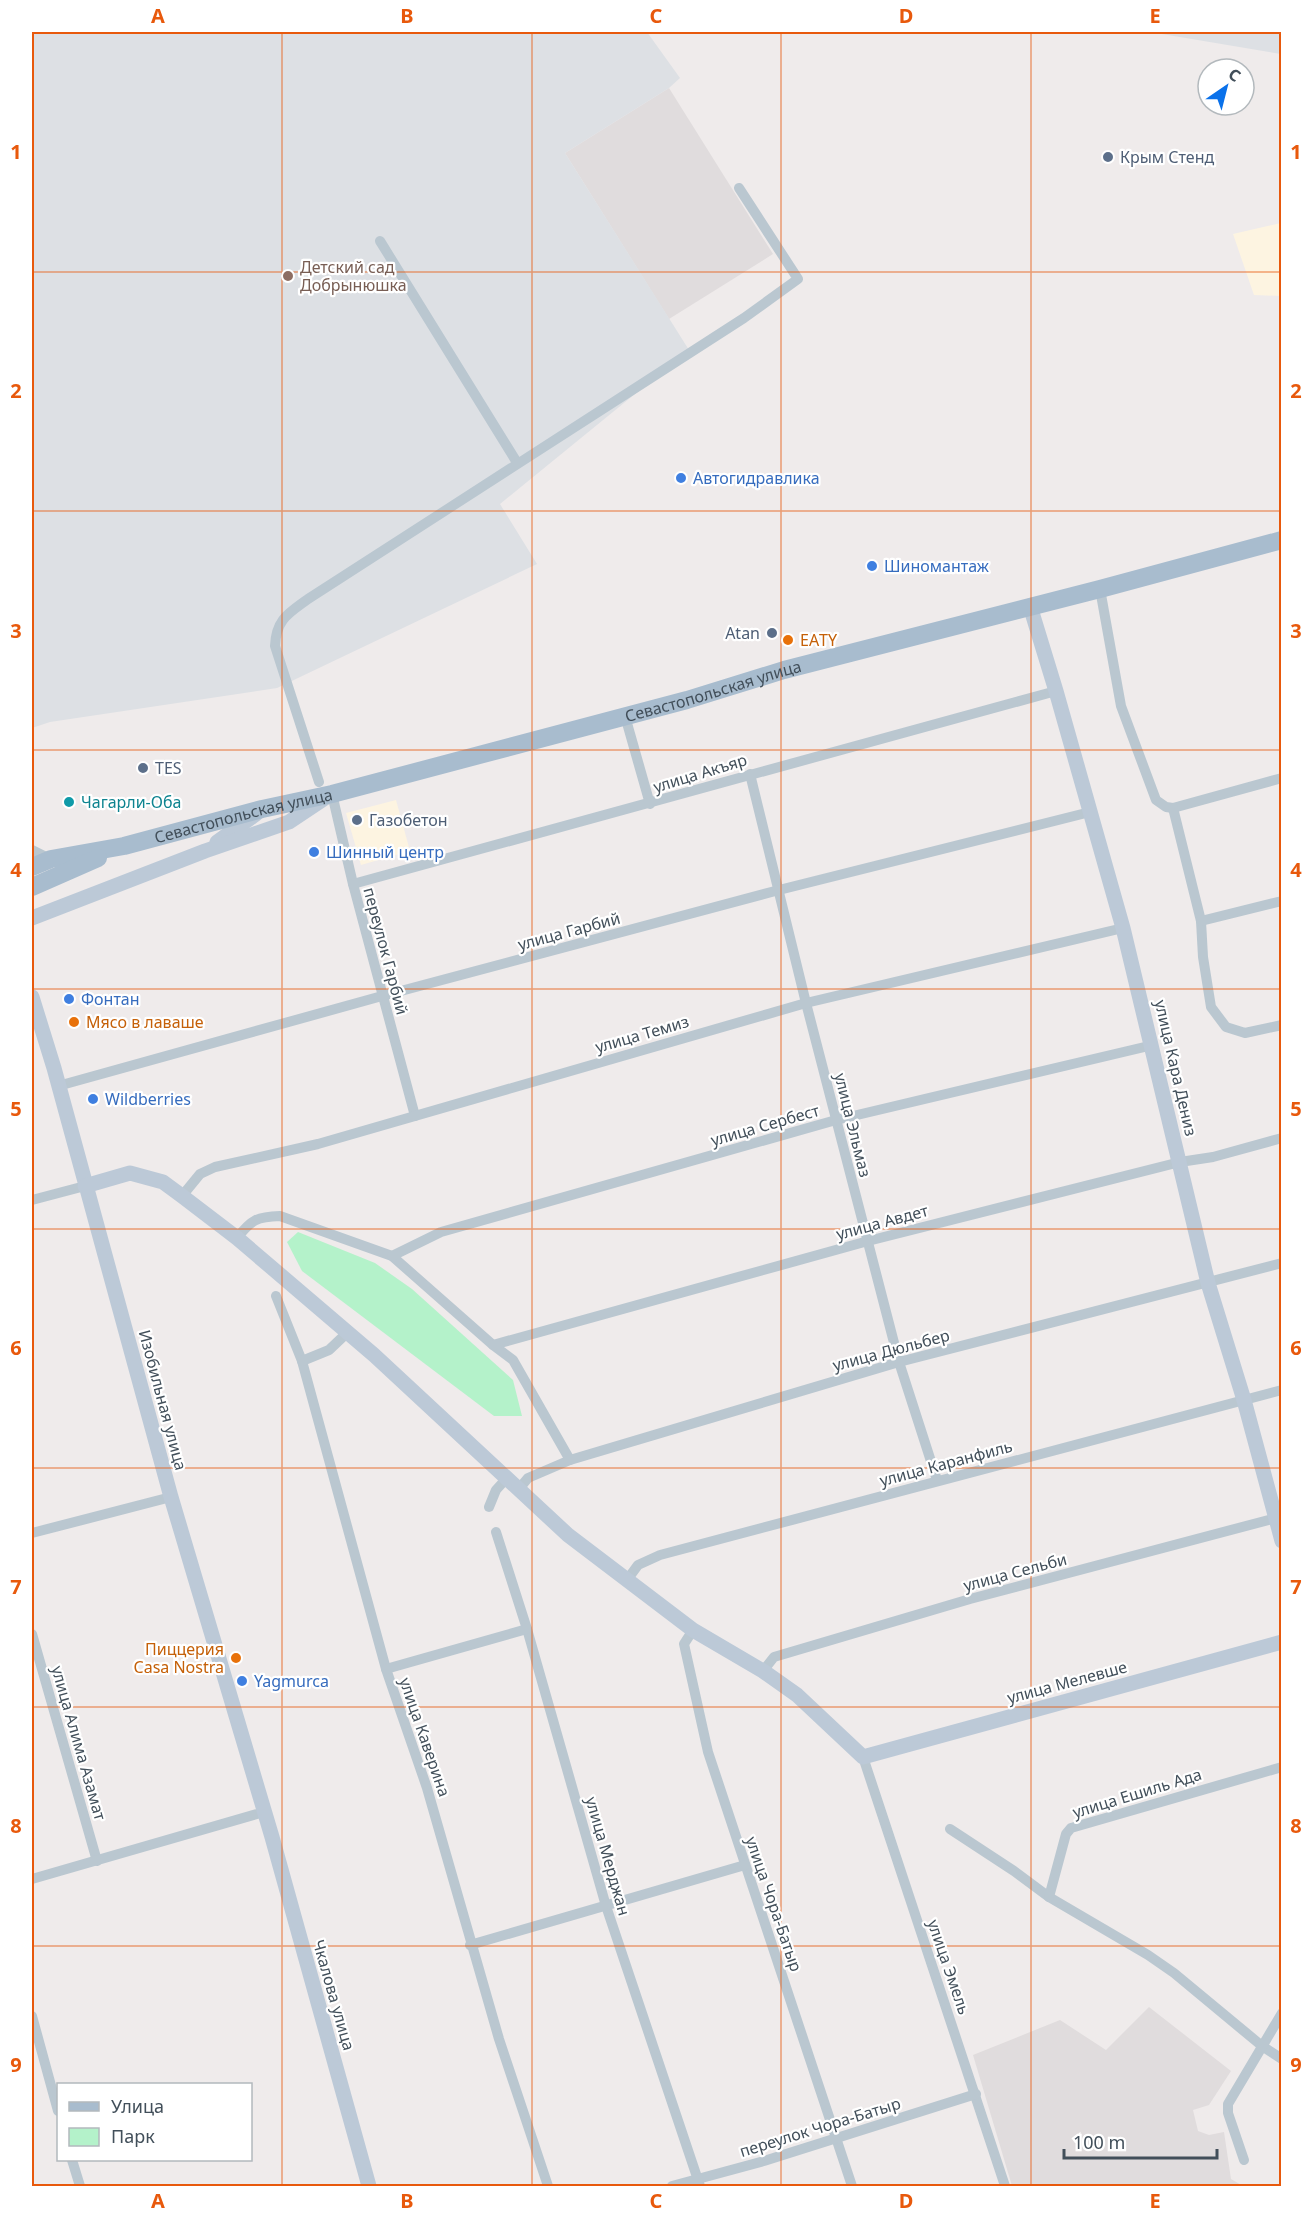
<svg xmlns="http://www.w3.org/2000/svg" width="1313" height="2218" font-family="'Noto Sans',sans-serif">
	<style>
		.commercial { fill: #fdf4e1 }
		.education { fill: #e0dcdd }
		.airport { fill: #dde0e4 }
		.green { fill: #b4f2ca }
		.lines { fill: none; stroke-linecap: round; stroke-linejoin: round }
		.street { stroke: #bac7d0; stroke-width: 10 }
		.secondary { stroke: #bcc9d7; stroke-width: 15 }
		.primary { stroke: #a8bcce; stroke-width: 18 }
		.grid { fill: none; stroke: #e8590c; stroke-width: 1.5; stroke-opacity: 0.55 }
		.service-dot { fill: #5c6f8a; stroke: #fff; stroke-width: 2 }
		.education-dot { fill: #8d6e63; stroke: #fff; stroke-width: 2 }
		.shop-dot { fill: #3f7fe0; stroke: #fff; stroke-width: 2 }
		.food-dot { fill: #e8710a; stroke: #fff; stroke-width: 2 }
		.culture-dot { fill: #0f9aa8; stroke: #fff; stroke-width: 2 }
		.labels { text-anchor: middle; stroke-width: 4.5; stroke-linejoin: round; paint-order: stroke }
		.service-label { font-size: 16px; fill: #4e5e75; stroke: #fff; text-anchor: start }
		.education-label { font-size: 16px; fill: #785e54; stroke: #fff; text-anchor: start }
		.shop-label { font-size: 16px; fill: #366cbe; stroke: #fff; text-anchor: start }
		.food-label { font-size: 16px; fill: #c56008; stroke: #fff; text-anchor: start }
		.street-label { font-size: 16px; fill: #424f5a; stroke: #fff }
		.culture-label { font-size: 16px; fill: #0d838f; stroke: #fff; text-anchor: start }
		.neatline { fill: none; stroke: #e8590c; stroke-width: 2 }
		.grid-label { font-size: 20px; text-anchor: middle; font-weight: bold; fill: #e8590c }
	</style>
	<rect width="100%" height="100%" fill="#efebeb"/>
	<g class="commercial">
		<path d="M1281,223V296L1254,295L1233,234Z"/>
		<path d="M396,800L410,851L361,865L346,813Z"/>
	</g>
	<g class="education">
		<path d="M669,88L773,254L669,319L565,153Z"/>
		<path d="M1149,2007L1231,2071L1209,2105L1193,2110L1198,2131L1209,2135L1224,2132L1231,2179L1243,2186H1012L973,2055L1060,2020L1106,2050Z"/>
	</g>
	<g class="airport">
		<path d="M32,32H647L680,78L669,88L565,153L689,350L500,504L537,564L277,688L50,722L32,728Z"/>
		<path d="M1150,32H1281V54Z"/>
	</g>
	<path class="green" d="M298,1232L375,1263L412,1289L513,1380L522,1416H494L302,1271L287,1242Z"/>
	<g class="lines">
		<g class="street">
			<path d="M380,241L516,461"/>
			<path d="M1100,589L1121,706L1156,800L1166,807L1173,808L1282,778"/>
			<path d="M625,716L650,804"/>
			<path d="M750,774L806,1003L899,1362L937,1480"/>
			<path d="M319,782L275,646C276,619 289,613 308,599L744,318L798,279L739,188"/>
			<path d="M332,794L353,884L415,1116"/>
			<path d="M1173,808L1201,921L1203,957L1211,1007L1226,1027L1245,1033L1282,1025"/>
			<path d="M32,850L50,859"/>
			<path d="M353,884L1056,691"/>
			<path d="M1201,921L1282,901"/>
			<path d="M58,1086L382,996L779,890L1090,812"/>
			<path d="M182,1196L200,1174L215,1167L318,1144L806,1003L1123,928"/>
			<path d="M32,1200L85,1186"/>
			<path d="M237,1238C252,1219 257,1217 280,1216L392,1256L493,1345L513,1360L570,1460"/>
			<path d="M392,1256L441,1232L836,1120L1153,1045"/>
			<path d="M276,1296L302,1361L386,1669L427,1788L499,2039L548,2186"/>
			<path d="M493,1345L868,1241L1180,1162L1213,1157L1282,1138"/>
			<path d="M302,1361L329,1350L348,1332"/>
			<path d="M518,1490L528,1478L570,1460L899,1362L1282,1263"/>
			<path d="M489,1507L496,1490L506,1479"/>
			<path d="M496,1532L527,1629L606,1906L700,2186"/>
			<path d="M32,1533L171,1497"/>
			<path d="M627,1580L638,1565L660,1555L1282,1390"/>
			<path d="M693,1630L684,1644L708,1752L852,2186"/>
			<path d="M32,1634L97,1861"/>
			<path d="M386,1669L527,1629"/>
			<path d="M763,1671L774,1657L970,1599L1280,1517"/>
			<path d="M863,1757L1005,2186"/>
			<path d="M950,1829L1014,1871L1049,1897L1148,1955L1174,1973L1262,2046L1282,2059"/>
			<path d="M32,1879L264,1812"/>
			<path d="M1049,1897L1066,1834L1071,1828L1282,1767"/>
			<path d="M470,1945L745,1865"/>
			<path d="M32,2016L58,2111"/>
			<path d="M72,2160L80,2186"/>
			<path d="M1244,2160L1228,2113V2104L1282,2013"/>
			<path d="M672,2186L764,2161L976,2094"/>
		</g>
		<g class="secondary">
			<path d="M1030,606L1056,691L1123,928L1208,1283L1244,1400L1282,1541"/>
			<path d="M217,842L256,814"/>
			<path d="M32,918L205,851L289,822L325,798"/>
			<path d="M32,997L54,1068L171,1497L272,1837L369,2186"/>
			<path d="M85,1186L130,1173L163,1182L182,1196L237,1238L374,1355L568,1535L693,1630L763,1671L797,1695L863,1757L1282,1642"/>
		</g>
		<g class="primary">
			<path id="s1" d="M32,867L51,859L124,846L262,809L332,794L687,700L784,670L1100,589L1282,540"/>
			<path d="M32,887L98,858"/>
		</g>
	</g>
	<path class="grid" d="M282,32V2186M532,32V2186M781,32V2186M1031,32V2186M32,272H1282M32,511H1282M32,750H1282M32,989H1282M32,1229H1282M32,1468H1282M32,1707H1282M32,1946H1282"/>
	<g class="service-dot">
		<circle cx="1108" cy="157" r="6"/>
		<circle cx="772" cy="633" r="6"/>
		<circle cx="143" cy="768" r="6"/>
		<circle cx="357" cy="820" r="6"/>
	</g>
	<circle class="education-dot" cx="288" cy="276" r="6"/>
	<g class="shop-dot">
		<circle cx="681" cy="478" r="6"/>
		<circle cx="872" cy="566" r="6"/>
		<circle cx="314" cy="852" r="6"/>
		<circle cx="69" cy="999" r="6"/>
		<circle cx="93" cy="1099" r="6"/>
		<circle cx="242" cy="1681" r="6"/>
	</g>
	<g class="food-dot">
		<circle cx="788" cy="640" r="6"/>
		<circle cx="74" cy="1022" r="6"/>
		<circle cx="236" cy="1658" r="6"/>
	</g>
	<circle class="culture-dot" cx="69" cy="802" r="6"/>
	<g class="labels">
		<g class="service-label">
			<text x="1120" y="163">Крым Стенд</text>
			<text x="760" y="639" text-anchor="end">Atan</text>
			<text x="155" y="774">TES</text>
			<text x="369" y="826">Газобетон</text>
		</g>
		<g class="education-label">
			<text x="300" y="273">Детский сад<tspan x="300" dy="18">Добрынюшка</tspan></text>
		</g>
		<g class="shop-label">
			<text x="693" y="484">Автогидравлика</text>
			<text x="884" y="572">Шиномантаж</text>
			<text x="326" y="858">Шинный центр</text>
			<text x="81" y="1005">Фонтан</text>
			<text x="105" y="1105">Wildberries</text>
			<text x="254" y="1687">Yagmurca</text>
		</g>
		<g class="food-label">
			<text x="800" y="646">EАTY</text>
			<text x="86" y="1028">Мясо в лаваше</text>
			<text x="224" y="1655" text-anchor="end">Пиццерия<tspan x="224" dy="18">Casa Nostra</tspan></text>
		</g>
		<g class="street-label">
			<text dy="6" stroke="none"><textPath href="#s1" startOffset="704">Севастопольская улица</textPath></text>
			<text transform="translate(700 773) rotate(-17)" y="6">улица Акъяр</text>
			<text dy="6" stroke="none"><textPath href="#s1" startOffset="218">Севастопольская улица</textPath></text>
			<text transform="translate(569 931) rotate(-15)" y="6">улица Гарбий</text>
			<text transform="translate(386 951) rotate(75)" y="6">переулок Гарбий</text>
			<text transform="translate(642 1034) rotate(-16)" y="6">улица Темиз</text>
			<text transform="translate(1176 1068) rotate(77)" y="6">улица Кара Дениз</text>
			<text transform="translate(765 1125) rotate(-16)" y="6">улица Сербест</text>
			<text transform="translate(853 1125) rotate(76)" y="6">улица Эльмаз</text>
			<text transform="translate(882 1222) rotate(-15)" y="6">улица Авдет</text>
			<text transform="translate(891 1350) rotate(-15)" y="6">улица Дюльбер</text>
			<text transform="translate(163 1400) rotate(75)" y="6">Изобильная улица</text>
			<text transform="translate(946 1463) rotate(-15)" y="6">улица Каранфиль</text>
			<text transform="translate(1015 1572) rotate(-15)" y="6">улица Сельби</text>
			<text transform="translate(1067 1682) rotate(-15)" y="6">улица Мелевше</text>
			<text transform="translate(425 1737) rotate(71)" y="6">улица Каверина</text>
			<text transform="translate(79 1743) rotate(74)" y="6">улица Алима Азамат</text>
			<text transform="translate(1137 1793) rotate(-17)" y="6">улица Ешиль Ада</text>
			<text transform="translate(608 1856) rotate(74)" y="6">улица Мерджан</text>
			<text transform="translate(774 1904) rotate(71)" y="6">улица Чора-Батыр</text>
			<text transform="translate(949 1967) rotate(71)" y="6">улица Эмель</text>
			<text transform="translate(334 1995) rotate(74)" y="6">Чкалова улица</text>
			<text transform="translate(820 2127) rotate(-17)" y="6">переулок Чора-Батыр</text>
		</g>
		<g class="culture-label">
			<text x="81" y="808">Чагарли-Оба</text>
		</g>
	</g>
	<rect width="1313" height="2218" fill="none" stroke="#ffffff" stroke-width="66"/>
	<rect x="57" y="2083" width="195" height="78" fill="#ffffff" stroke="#b3b9bd" stroke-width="1.5"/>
	<rect x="69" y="2102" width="30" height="9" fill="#a8bcce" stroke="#b3b9bd" stroke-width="1.5"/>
	<text x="111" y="2113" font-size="18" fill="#424f5a">Улица</text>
	<rect x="69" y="2128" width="30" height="18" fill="#b4f2ca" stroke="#b3b9bd" stroke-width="1.5"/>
	<text x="111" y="2143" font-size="18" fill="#424f5a">Парк</text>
	<g transform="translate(1226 87) rotate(35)"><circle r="28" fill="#ffffff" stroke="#b3b9bd" stroke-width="1.5"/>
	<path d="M0-4.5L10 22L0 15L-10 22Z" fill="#0a71ea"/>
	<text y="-9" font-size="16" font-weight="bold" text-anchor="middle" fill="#424f5a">С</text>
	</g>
	<path d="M1064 2149v9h153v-9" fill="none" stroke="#424f5a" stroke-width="3"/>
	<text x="1073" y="2149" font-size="18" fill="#424f5a" stroke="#ffffff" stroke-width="4.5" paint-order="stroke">100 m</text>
	<rect x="33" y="33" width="1247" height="2152" class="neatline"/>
	<g class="grid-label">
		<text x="158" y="23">A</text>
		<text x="407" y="23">B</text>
		<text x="656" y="23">C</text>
		<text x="906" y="23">D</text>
		<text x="1155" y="23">E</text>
		<text x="16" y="159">1</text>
		<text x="1296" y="159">1</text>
		<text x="16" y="398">2</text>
		<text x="1296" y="398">2</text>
		<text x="16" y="638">3</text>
		<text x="1296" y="638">3</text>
		<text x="16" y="877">4</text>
		<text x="1296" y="877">4</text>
		<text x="16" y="1116">5</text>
		<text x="1296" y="1116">5</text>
		<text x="16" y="1355">6</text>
		<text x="1296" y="1355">6</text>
		<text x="16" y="1594">7</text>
		<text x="1296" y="1594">7</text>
		<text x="16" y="1833">8</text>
		<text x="1296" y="1833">8</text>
		<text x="16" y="2072">9</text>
		<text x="1296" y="2072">9</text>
		<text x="158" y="2208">A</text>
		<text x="407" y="2208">B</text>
		<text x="656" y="2208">C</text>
		<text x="906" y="2208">D</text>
		<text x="1155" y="2208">E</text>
	</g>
</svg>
